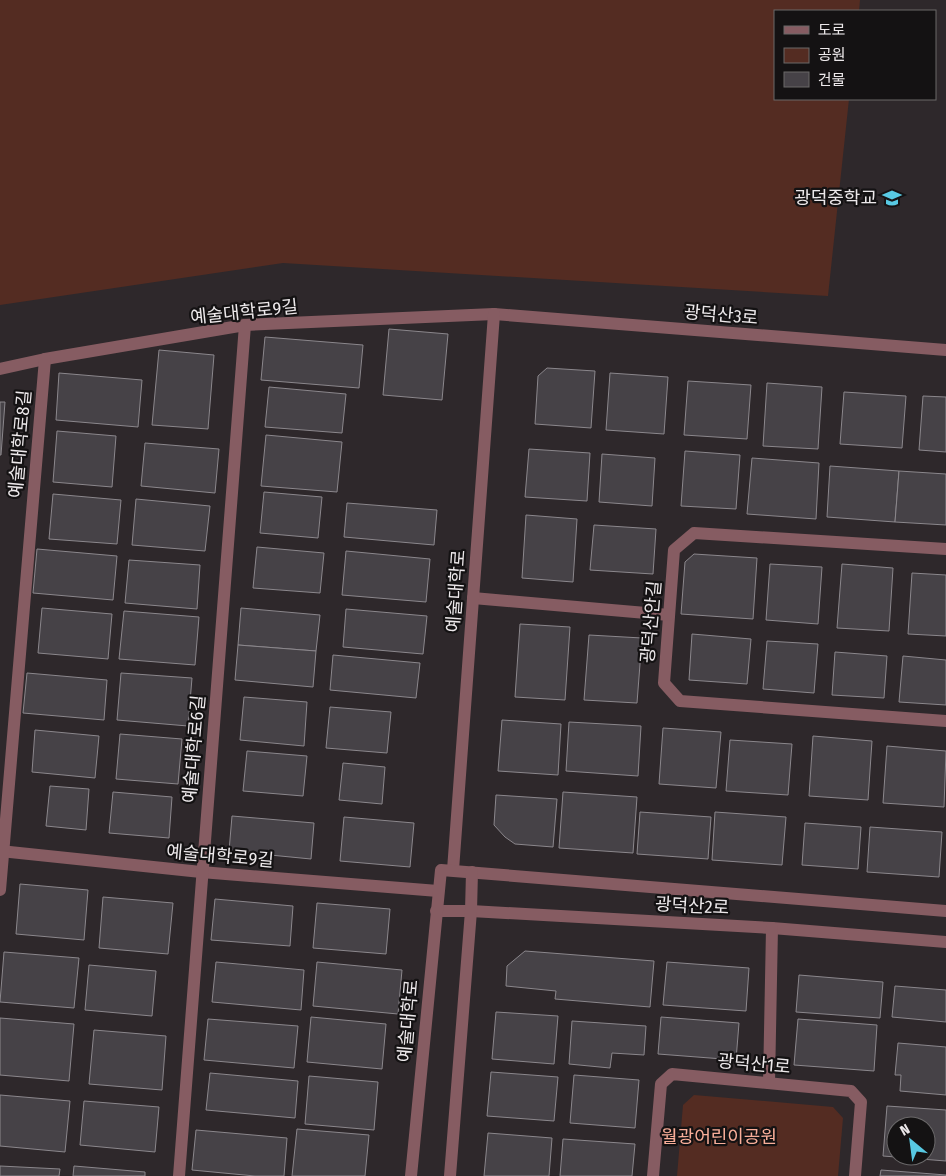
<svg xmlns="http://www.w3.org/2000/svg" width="946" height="1176" font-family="'Fira Sans Condensed','Noto Sans KR',sans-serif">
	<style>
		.green { fill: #542c22 }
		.building { fill: #464247; stroke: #8b878c; fill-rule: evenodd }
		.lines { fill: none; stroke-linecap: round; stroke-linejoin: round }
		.minor { stroke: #865c62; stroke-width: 12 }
		.labels { text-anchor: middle; stroke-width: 4.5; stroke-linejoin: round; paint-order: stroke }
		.poi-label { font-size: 18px; fill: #ece8ea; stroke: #141213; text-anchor: end }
		.street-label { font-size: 18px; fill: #ece8ea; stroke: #141213 }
		.park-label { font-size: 18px; fill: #f9ae99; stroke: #141213 }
	</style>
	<rect width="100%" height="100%" fill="#2e282b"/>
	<g class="green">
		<path d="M0,0H860L859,11H775V99H849L828,296L283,263L0,305Z"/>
		<path d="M694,1095L833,1107L843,1118L838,1176H677L683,1105Z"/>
	</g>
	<g class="building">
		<path d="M389,329L448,334L442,400L383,395Z"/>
		<path d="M265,337L363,345L359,388L261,380Z"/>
		<path d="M159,350L214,355L208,429L152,425Z"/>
		<path d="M547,368L595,371L591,428L535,424L538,376Z"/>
		<path d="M59,373L142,380L138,427L56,420Z"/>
		<path d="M610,373L668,377L664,434L606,430Z"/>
		<path d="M688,381L751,385L747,439L684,435Z"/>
		<path d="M767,383L822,387L818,449L763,446Z"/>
		<path d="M269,387L346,394L342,433L265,427Z"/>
		<path d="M844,392L906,396L902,448L840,444Z"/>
		<path d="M923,396L946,397V452L919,450Z"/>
		<path d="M0,402H5L1,455H0Z"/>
		<path d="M57,431L116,436L112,487L53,482Z"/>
		<path d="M266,435L342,442L337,492L261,486Z"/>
		<path d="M145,443L219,449L215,493L141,486Z"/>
		<path d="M529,449L590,453L587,501L525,497Z"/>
		<path d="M685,451L740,455L736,509L681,506Z"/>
		<path d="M602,454L655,458L652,506L599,502Z"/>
		<path d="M752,458L819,463L816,519L747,514Z"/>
		<path d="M830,466L899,471L895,522L827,517Z"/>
		<path d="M899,471L946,474V525L895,522Z"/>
		<path d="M264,492L322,497L318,538L260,533Z"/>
		<path d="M53,494L121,500L117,544L49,539Z"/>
		<path d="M136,499L210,506L205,551L132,545Z"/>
		<path d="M347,503L437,510L434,545L344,537Z"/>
		<path d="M526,515L577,519L573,582L522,578Z"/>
		<path d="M594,525L656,529L653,574L590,570Z"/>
		<path d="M257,547L324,553L320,593L253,588Z"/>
		<path d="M37,549L117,556L113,600L33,593Z"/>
		<path d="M346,551L430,559L426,602L342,595Z"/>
		<path d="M694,554L757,558L753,619L681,614L685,562Z"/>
		<path d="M129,560L200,565L197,609L125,603Z"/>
		<path d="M770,564L822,567L818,624L766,620Z"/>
		<path d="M842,564L893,568L889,631L837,628Z"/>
		<path d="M912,573L946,575V636L908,634Z"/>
		<path d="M42,608L112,614L108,659L38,653Z"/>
		<path d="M241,608L320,615L316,651L238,645Z"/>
		<path d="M346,609L427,616L423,654L343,647Z"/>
		<path d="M124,611L199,617L195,665L119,659Z"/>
		<path d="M520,624L570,627L565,700L515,697Z"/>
		<path d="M692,634L751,639L747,684L689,680Z"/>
		<path d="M589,635L642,638L637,703L584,700Z"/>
		<path d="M767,641L818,644L814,693L763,689Z"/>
		<path d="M238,645L316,651L313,687L235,680Z"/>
		<path d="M835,652L887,656L884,698L832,695Z"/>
		<path d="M333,655L420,663L416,698L330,690Z"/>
		<path d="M903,656L946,660V705L899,702Z"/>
		<path d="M27,673L107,680L104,720L23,713Z"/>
		<path d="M121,673L192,678L188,726L117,720Z"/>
		<path d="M244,697L307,702L304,746L240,740Z"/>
		<path d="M330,707L391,712L387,753L326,748Z"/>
		<path d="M502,720L561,724L558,775L498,771Z"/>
		<path d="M569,722L641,726L638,776L566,771Z"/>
		<path d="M663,728L721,732L716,788L659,784Z"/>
		<path d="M35,730L99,736L95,778L32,772Z"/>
		<path d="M120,734L182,739L178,784L116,779Z"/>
		<path d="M813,736L872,741L868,800L809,796Z"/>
		<path d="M730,740L792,744L788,795L726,791Z"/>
		<path d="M887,746L946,751L944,807L883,803Z"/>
		<path d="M247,751L307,756L303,796L243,791Z"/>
		<path d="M343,763L385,767L382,804L339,800Z"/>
		<path d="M50,786L89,789L86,830L46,826Z"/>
		<path d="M113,792L172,797L169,838L109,833Z"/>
		<path d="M563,792L637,797L633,853L559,848Z"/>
		<path d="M496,795L557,799L553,847L515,844L505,837L494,825Z"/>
		<path d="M640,812L711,817L708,859L637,854Z"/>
		<path d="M715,812L786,817L782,865L712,860Z"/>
		<path d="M232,816L314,823L311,859L229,851Z"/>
		<path d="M344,817L414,823L410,867L340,861Z"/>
		<path d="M805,823L861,827L858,869L802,865Z"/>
		<path d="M870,827L942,832L939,877L867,872Z"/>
		<path d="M20,884L88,890L84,940L16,934Z"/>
		<path d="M103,897L173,903L168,954L99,948Z"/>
		<path d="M215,899L293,906L290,946L211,940Z"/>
		<path d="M317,903L390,909L386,954L313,948Z"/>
		<path d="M525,951L654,961L650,1007L555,999L556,991L506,986L507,966Z"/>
		<path d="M4,952L79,958L74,1008L0,1002Z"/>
		<path d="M216,962L304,970L301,1010L212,1002Z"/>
		<path d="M317,962L402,970L398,1014L313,1006Z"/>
		<path d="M667,962L749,968L746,1011L663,1005Z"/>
		<path d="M89,965L156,971L152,1016L85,1010Z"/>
		<path d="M799,975L883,982L880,1018L796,1012Z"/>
		<path d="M895,986L946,990V1022L892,1017Z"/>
		<path d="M496,1012L558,1016L554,1064L492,1059Z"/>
		<path d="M311,1017L386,1024L382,1069L307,1062Z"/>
		<path d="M661,1017L739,1023L736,1060L658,1054Z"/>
		<path d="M0,1018L74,1024L69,1081L0,1075Z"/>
		<path d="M208,1019L298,1026L294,1068L204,1060Z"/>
		<path d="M798,1019L877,1025L874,1071L794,1065Z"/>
		<path d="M572,1021L646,1026L644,1055L612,1053L610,1068L569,1064Z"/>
		<path d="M94,1030L166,1036L162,1090L89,1084Z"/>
		<path d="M898,1043L946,1047V1095L900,1091L901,1075H895Z"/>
		<path d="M491,1072L558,1077L554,1121L487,1116Z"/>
		<path d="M210,1073L298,1081L295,1118L206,1110Z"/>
		<path d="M574,1075L639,1080L635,1128L570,1123Z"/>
		<path d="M309,1076L378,1082L374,1130L305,1124Z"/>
		<path d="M0,1095L70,1101L65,1152L0,1146Z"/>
		<path d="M84,1101L159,1107L155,1152L80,1145Z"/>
		<path d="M887,1106L946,1110V1161L883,1156ZM896,1126H926V1156H896Z"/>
		<path d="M297,1129L369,1135L365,1176H292Z"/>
		<path d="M196,1130L287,1138L284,1176H255L192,1170Z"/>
		<path d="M488,1133L552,1138L549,1176H484Z"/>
		<path d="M563,1139L635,1144L632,1176H560Z"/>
		<path d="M0,1166L60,1169L59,1176H0Z"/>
		<path d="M74,1166L145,1172V1176H73Z"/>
		<path d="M881,1170L946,1175V1176H880Z"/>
	</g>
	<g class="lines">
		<g class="minor">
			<path d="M0,369L45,359L245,325L494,314L946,350"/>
			<path d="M946,549L694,533L674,550L664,683L680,701L946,721"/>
			<path d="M473,598L669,615"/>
			<path d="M0,851L201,872L438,891"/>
			<path d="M453,870L494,314"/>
			<path d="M0,890L45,359"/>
			<path d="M436,911H471L772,928L946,942"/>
			<path d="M769,1083L772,928"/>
			<path d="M179,1176L245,325"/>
			<path d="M411,1176L441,870L946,911"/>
			<path d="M450,1176L471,911L472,872"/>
			<path d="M653,1176L661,1084L672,1074L851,1091L861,1102L855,1176"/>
		</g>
	</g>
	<defs>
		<g id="school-bare" transform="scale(1.5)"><path d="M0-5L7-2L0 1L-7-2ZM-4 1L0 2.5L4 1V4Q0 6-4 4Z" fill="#58c9e3" stroke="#141213" stroke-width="2.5" paint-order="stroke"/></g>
	</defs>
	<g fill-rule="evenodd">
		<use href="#school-bare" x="892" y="198"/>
	</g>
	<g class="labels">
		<g class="poi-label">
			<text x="877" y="204">광덕중학교</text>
		</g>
		<g class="street-label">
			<text transform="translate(244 312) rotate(-6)" y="6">예술대학로9길</text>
			<text transform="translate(721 315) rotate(5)" y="6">광덕산3로</text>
			<text transform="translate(20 444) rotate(-85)" y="6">예술대학로8길</text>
			<text transform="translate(456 591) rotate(-86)" y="6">예술대학로</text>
			<text transform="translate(651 622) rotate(-85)" y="6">광덕산안길</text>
			<text transform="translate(194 749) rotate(-85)" y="6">예술대학로6길</text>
			<text transform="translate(220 856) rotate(5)" y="6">예술대학로9길</text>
			<text transform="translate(692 906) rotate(3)" y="6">광덕산2로</text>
			<text transform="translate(408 1021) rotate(-85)" y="6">예술대학로</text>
			<text transform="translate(754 1064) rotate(5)" y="6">광덕산1로</text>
		</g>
		<g class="park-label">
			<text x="719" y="1143">월광어린이공원</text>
		</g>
	</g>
	<rect x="774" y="10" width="162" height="90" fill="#141213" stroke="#6a6869"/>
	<rect x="784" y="26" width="25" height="8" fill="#865c62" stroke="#6a6869"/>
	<text x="818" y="35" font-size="15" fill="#ece8ea">도로</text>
	<rect x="784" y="48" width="25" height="15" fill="#542c22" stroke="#6a6869"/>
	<text x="818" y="60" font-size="15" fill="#ece8ea">공원</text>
	<rect x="784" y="72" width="25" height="15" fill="#464247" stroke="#6a6869"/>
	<text x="818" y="85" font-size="15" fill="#ece8ea">건물</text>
	<g transform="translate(911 1141) rotate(331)"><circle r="24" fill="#141213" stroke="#6a6869"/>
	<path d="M0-4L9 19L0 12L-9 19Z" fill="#58c9e3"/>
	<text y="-8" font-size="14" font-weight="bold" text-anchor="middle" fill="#ece8ea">N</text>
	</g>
</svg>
